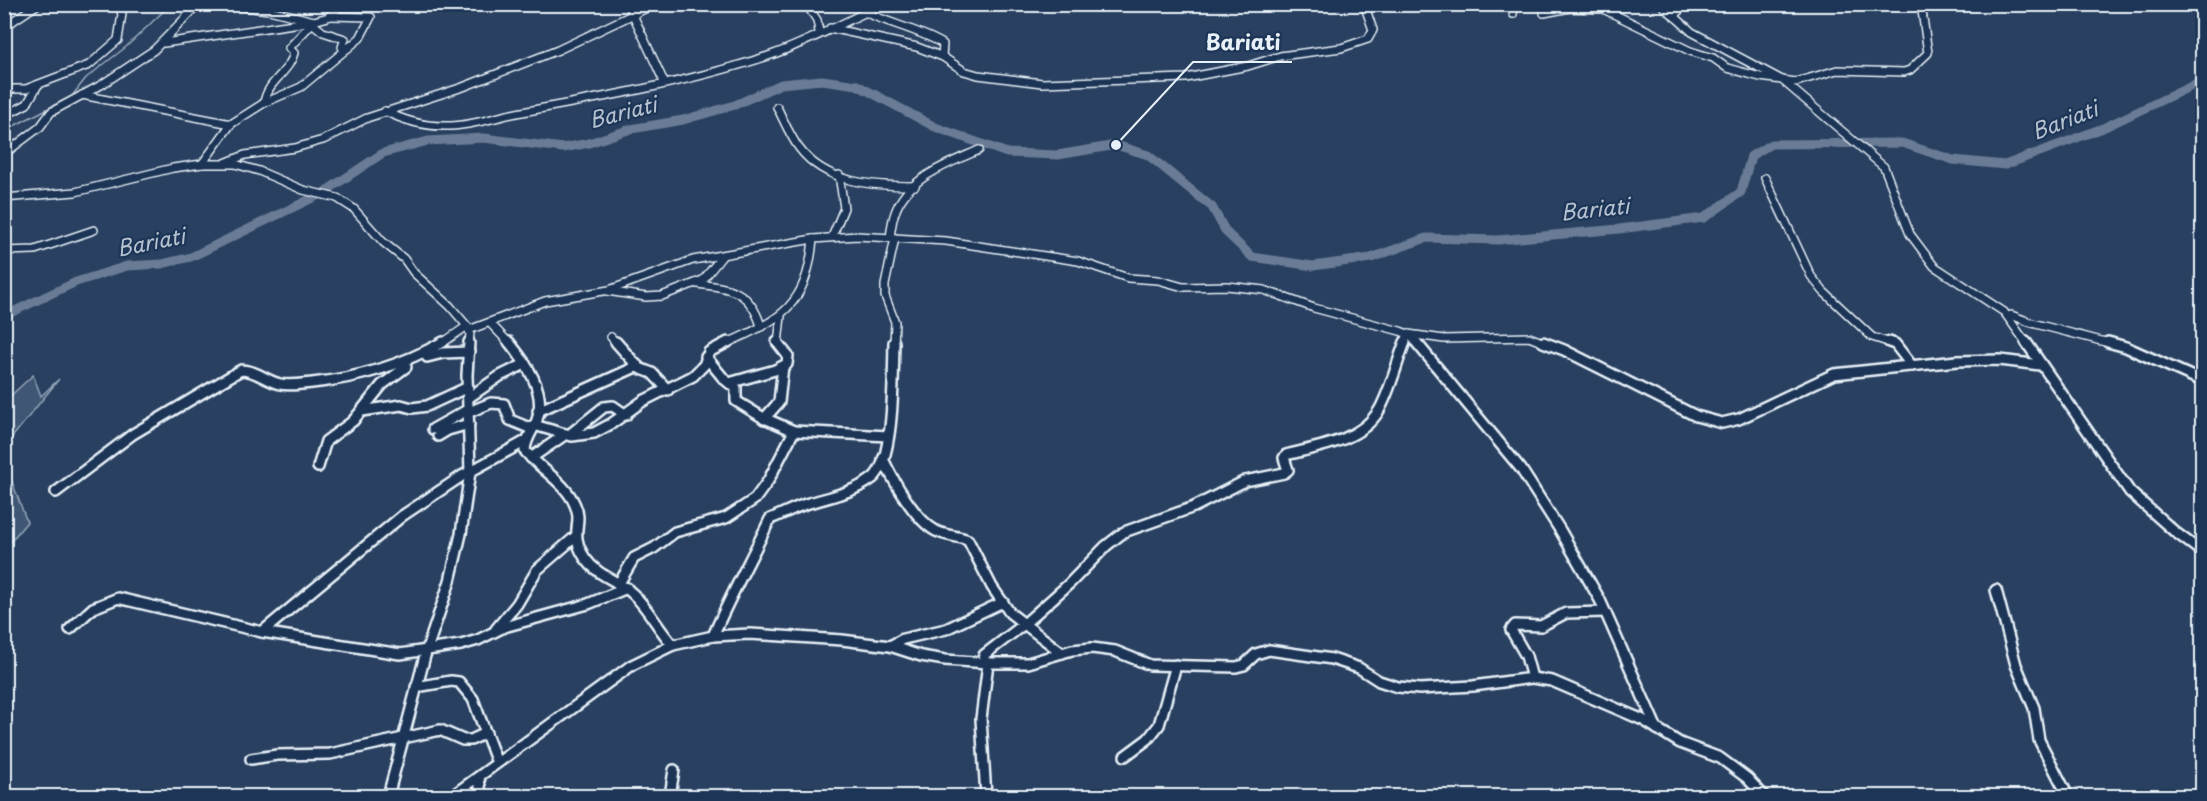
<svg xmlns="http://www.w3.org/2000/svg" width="2207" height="801" font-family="'Playpen Sans',sans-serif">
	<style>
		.green { fill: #415774; stroke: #94a4b6; stroke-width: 1.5 }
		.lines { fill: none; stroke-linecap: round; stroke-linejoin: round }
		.stream { stroke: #9dabbd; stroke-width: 1.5 }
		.river { stroke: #6b7c95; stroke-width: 9 }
		.minor-far1-casing { stroke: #e8f1f8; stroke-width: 10 }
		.minor-casing { stroke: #e8f1f8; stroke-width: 14 }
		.minor-far1 { stroke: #1d3557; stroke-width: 7 }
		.minor { stroke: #1d3557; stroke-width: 9 }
		.labels { text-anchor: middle; stroke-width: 4.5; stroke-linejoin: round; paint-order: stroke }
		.water-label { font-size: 21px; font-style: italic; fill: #b6c2d0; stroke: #1d3557 }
		.leader { fill: none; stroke: #e8f1f8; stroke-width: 2 }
		.callout-dot { fill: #e8f1f8; stroke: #1d3557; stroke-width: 2 }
		.callout-label { font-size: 21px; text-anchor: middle; font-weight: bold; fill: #e8f1f8; stroke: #1d3557; stroke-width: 4.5; stroke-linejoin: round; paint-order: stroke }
	</style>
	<rect width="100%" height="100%" fill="#294061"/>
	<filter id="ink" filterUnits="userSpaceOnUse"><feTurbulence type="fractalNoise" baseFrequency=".0167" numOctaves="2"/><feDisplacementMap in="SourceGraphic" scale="12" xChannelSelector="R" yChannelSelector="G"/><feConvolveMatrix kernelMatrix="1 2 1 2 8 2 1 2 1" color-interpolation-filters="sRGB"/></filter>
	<g filter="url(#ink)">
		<g class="green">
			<path d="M33,375L41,396L59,379L5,446V401Z"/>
			<path d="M5,463L27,522L5,548H4Z"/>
		</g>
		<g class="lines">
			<path class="stream" d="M4,131L72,96L86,78L126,47L171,4"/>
			<path class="river" d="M4,316L76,282L127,266L162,264L191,257L323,193L383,153L428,141L484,138L563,148L589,143L631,129L683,120L735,105L781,84L822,80L857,85L935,127L1007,153L1058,155L1116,145L1148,155L1212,207L1226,232L1252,257L1313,266L1371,258L1426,238L1498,240L1619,229L1704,218L1741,192L1751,156L1771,144L1902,143L1953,160L2005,165L2103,128L2202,81"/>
			<g class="minor-far1-casing">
				<g id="minor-far1">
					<path d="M219,4L269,10L314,21L289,48L294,53C289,73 267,81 264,103"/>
					<path d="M628,4L664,82"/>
					<path d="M806,4L817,20L819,32"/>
					<path d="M1593,4L1690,51L1713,58L1727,68L1760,77L1796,82L1837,70L1904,72L1910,70L1928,53L1921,4"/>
					<path d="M1661,4L1692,32L1782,80L1884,167L1910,234L1934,266L2004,312L2027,344"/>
					<path d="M1843,4H1858"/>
					<path d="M863,11C889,24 918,29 943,44L942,56"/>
					<path d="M1544,13L1570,8L1599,9"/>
					<path d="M1513,14L1515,4"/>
					<path d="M1675,17L1683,4"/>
					<path d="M312,23L323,32L345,39L342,47L348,48"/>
					<path d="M4,27L38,4"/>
					<path d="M830,28L917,47L943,57L964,71L978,75L1042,83L1186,78L1248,66L1280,56L1341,48L1368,39L1373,30L1364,4"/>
					<path d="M164,43L314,21L328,17L343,4"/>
					<path d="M4,89H26L89,65L118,40L122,14L118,4"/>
					<path d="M82,95L231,124L202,164"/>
					<path d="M777,107C784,121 790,136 799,148C826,184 874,186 915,186"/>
					<path d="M385,111C406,122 427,127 451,126C476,125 498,116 522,112C605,97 690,82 771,55C809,42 846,21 883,4"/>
					<path d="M4,116L27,104L38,85"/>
					<path d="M231,124L264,103L301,87L360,38L371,17L330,16"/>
					<path d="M4,154L40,127L51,112L101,85L154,50L199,4"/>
					<path d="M225,163L245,155L295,148L323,140L367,118L463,87L558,50L655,4"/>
					<path d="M1765,178L1811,276L1823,291L1872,337L1894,344"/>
					<path d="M4,198L75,192L173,168L202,164H235L259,171L303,190L337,198L354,209L383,242L404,259L414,273L450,306L467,326L470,333L469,344"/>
					<path d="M832,237L844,208L839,175"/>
					<path d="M890,238C891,229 892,219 896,210C909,177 950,163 979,150"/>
					<path d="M4,251L35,250L94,230"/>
					<path d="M697,284C731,288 750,290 761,326"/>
					<path d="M607,291L646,297L662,296L703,280L723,255"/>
					<path d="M2011,315L2032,323L2113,344"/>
					<path d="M490,323L510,344"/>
					<path d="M469,330L545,301L609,290L693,260L813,239L857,236L946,241L1078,261L1128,278L1158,280L1183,287L1227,286L1264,290L1314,308L1400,331L1408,334L1418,344"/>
					<path d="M611,337L617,344"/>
					<path d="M441,344L467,326"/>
					<path d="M725,344C781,319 807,307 813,239"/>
					<path d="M778,344L781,316"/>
					<path d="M894,344L895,322L885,296V285L895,238"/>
					<path d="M1404,344L1408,334L1444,339L1529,337L1547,344"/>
				</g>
			</g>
			<g class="minor-casing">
				<g id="minor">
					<path d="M509,342C526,363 547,391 537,420C533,431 525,439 525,451C540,469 566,483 575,505C584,524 568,532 585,558C599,578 617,579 633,594C649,609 658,629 673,645"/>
					<path d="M616,342L639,368L652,373L668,390"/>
					<path d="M1416,342L1521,469L1560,530L1600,600L1657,729"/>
					<path d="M1543,342L1564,350L1696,416L1722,423L1739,419L1834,374L1957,361L2000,360L2040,365"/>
					<path d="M1889,342L1895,344L1912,366"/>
					<path d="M2026,342L2130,492L2175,532L2202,552"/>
					<path d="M2108,342L2126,347L2202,381"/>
					<path d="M427,357L443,353L469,352"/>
					<path d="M706,357L724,379L736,388V401L762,417L794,431L888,436"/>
					<path d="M729,383L775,370L787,364L788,356L777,342"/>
					<path d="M468,398L500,376L525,364"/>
					<path d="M362,411L401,405L412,408L427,406L468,387"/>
					<path d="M538,411L638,366"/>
					<path d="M469,412L491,403L504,404L510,420L532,429"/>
					<path d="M764,419L779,402L783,366"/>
					<path d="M534,425L572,436L594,433L611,424L643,401L693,376L704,365L709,352L728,342"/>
					<path d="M433,429L469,409"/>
					<path d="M569,435L604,407L613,406L626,415"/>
					<path d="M438,436L448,430L469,424"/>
					<path d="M531,458L566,434"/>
					<path d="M883,459C893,480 915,520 936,531C946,536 958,536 968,540L992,587L1010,613L1062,653"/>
					<path d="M318,467L326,441L353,421L382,385L406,367"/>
					<path d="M56,492L133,434L241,370C256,370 266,381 280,384C289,386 302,384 312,383C359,378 402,365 443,342"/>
					<path d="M618,585L634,558L654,548L675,532L726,518L755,499L768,481L794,431"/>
					<path d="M1996,590L2016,665L2034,708L2039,740L2068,796"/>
					<path d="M70,629L93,608L118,598L262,632L400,654L461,645L478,640L504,627L588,604L627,588"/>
					<path d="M496,629L517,604L537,570L575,537"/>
					<path d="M262,632L402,516L462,476L526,441"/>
					<path d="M713,636C730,596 751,559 770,519C783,514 795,507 809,503C830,497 855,492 873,478C895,460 893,370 894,342"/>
					<path d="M890,646L903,639L946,629L1003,602"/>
					<path d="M1532,678L1526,656L1511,630L1515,625L1541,626L1566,613L1605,612"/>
					<path d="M416,687L451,681L459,682L473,699L497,763"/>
					<path d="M1125,756L1148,739L1159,725L1176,665"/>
					<path d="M251,759L277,755L330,754L440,730L463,740H471L486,733"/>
					<path d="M479,777L481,796"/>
					<path d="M388,796L426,652L450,581L461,534L470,472L467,375L469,342"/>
					<path d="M452,796L632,665L673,645L713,636L750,634L842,640L890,646L921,656L945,660L988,663H1028L1072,650L1092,648L1115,651L1150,665L1236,667L1244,665L1256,654L1269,650L1332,659L1359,668L1379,681L1398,687L1420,689L1473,686L1532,678L1552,681L1643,720L1680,743L1720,758L1747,778L1764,796"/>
					<path d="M670,796L674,770"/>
					<path d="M986,796L981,719L988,663L984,660V655L1023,625L1070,583L1106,546L1124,532L1194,507L1245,481L1284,473L1288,470L1284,458L1286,455C1316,447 1359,442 1378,412C1389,395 1397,362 1405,342"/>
				</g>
			</g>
			<use href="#minor-far1" class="minor-far1"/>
			<use href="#minor" class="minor"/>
		</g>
	</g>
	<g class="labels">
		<g class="water-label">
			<text transform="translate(623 113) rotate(-14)" y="7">Bariati</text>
			<text transform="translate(2065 121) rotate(-21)" y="7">Bariati</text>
			<text transform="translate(1595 210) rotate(-6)" y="7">Bariati</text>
			<text transform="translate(151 243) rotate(-11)" y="7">Bariati</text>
		</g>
	</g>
	<path class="leader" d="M1116 145L1193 62H1292"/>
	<circle class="callout-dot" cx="1116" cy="145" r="6"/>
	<g class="callout-label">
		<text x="1243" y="50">Bariati</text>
	</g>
	<rect width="2207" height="801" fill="none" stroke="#1d3557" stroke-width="24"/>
	<rect x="12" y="12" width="2183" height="777" fill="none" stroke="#e8f1f8" stroke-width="2" filter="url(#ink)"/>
</svg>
